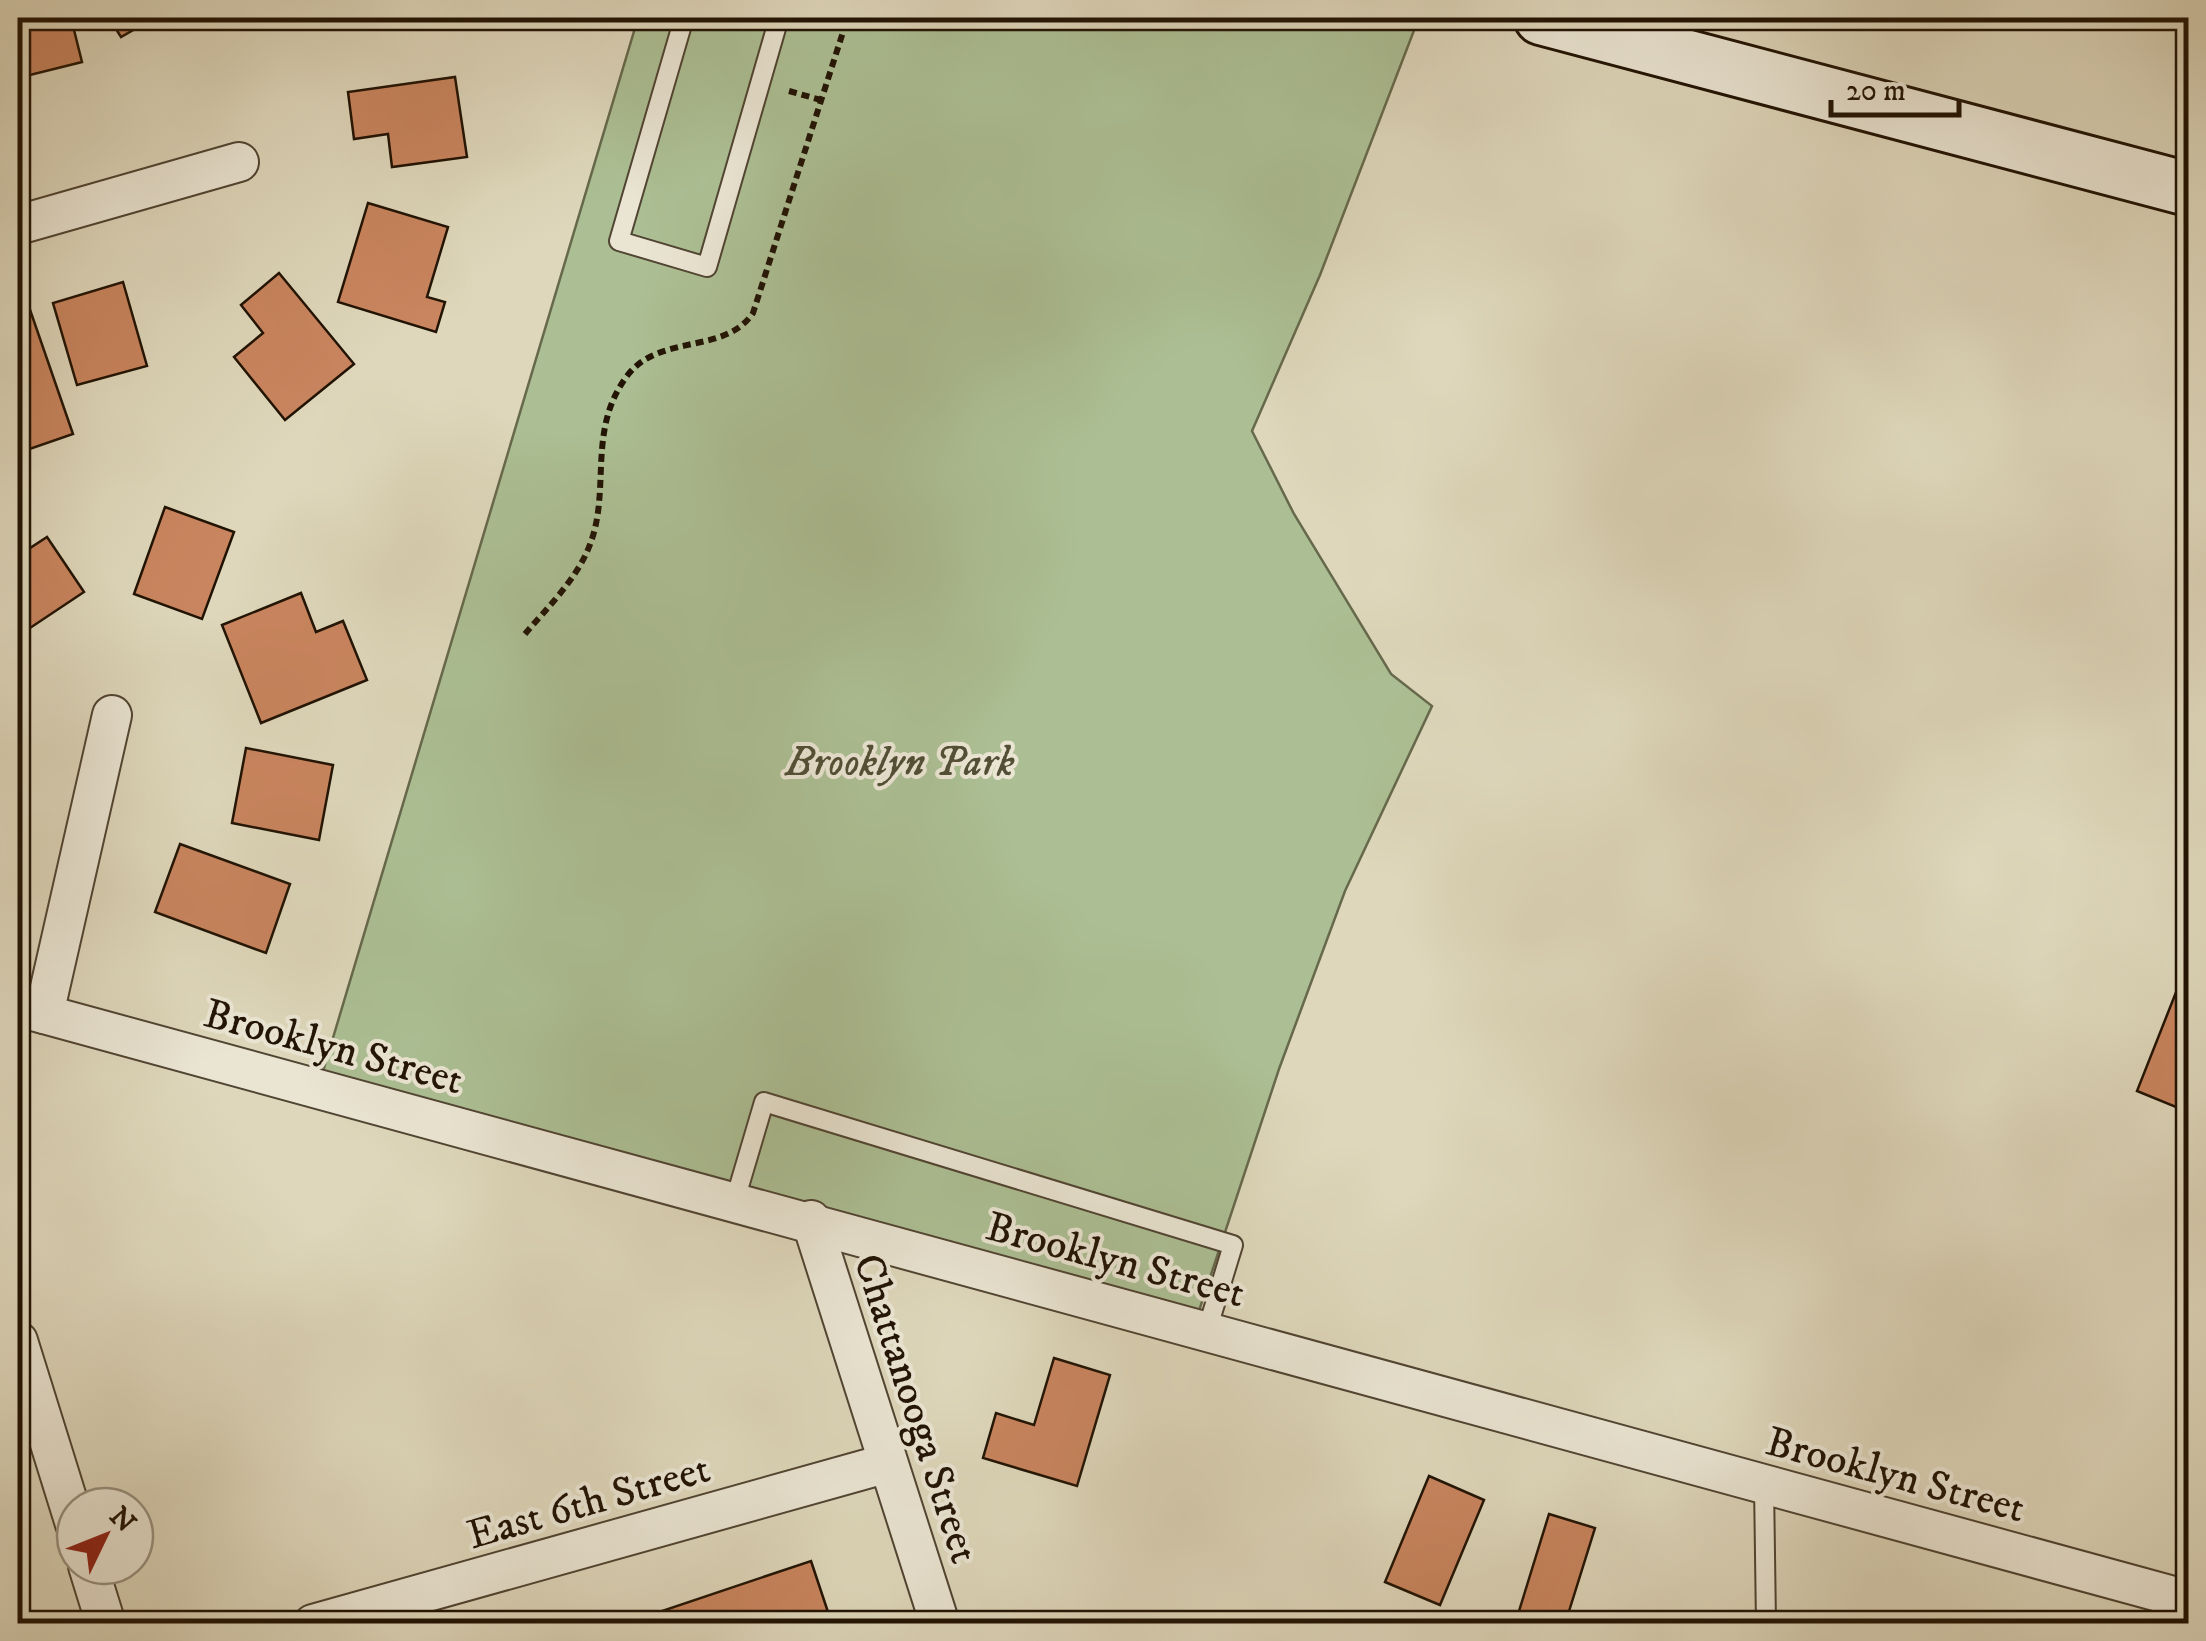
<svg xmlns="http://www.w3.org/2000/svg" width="2206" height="1641" font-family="'IM FELL DW Pica',serif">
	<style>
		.green { fill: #acbf94; stroke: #66694c; stroke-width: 2.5 }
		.building { fill: #c9855f; stroke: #211304; stroke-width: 2.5 }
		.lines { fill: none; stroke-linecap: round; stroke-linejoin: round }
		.lane-casing { stroke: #504432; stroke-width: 22 }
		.street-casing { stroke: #504432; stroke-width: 42 }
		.secondary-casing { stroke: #211304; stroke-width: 58 }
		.path { stroke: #211304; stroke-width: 6; stroke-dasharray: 8 5; stroke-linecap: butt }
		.lane { stroke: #eae5d3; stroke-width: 18 }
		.street { stroke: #eae5d3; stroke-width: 38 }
		.secondary { stroke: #eae5d3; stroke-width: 52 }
		.labels { text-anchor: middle; stroke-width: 8; stroke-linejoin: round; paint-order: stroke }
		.park-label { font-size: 42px; font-style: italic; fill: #524f36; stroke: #eae5d3 }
		.street-label { font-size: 42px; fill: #211304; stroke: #eae5d3 }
	</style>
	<rect width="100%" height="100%" fill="#ded7bb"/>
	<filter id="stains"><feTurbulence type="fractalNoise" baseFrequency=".002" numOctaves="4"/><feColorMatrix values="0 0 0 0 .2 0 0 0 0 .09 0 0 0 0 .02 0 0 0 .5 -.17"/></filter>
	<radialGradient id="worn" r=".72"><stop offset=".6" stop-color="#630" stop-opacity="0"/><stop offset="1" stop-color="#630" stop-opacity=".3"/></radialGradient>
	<path class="green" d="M638,18L1418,20L1320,275L1252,431L1294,514L1391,674L1432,706L1345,891L1279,1069L1194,1326L318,1088Z"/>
	<g class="building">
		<path d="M18,18H71L82,62L18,78Z"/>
		<path d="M109,18H154L121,37Z"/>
		<path d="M455,77L467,157L392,167L388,134L354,139L348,92Z"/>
		<path d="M368,203L448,227L427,297L445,302L436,332L338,302Z"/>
		<path d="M279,273L354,364L285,420L234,357L263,333L241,305Z"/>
		<path d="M123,282L147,366L77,385L53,303Z"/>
		<path d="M28,304L73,434L18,453V307Z"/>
		<path d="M165,507L234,532L202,619L134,594Z"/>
		<path d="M47,537L84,592L18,636V556Z"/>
		<path d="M301,593L316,632L343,621L367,680L261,723L222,625Z"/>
		<path d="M246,748L333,765L319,840L232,823Z"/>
		<path d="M180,844L290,884L266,953L155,912Z"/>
		<path d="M2188,962V1112L2137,1091Z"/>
		<path d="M1054,1358L1110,1375L1077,1486L983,1458L996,1413L1034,1425Z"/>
		<path d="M1429,1476L1484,1500L1440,1605L1385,1582Z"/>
		<path d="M1549,1514L1595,1528L1565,1624H1515Z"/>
		<path d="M811,1561L830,1618L813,1624H656L653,1614Z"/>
	</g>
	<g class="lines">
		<g class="lane-casing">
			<g id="lane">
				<path d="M684,18L619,241L707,267L779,18"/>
				<path d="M735,1200L764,1102L1233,1245L1207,1330"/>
				<path d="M1764,1484L1766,1624"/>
			</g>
		</g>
		<g class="street-casing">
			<g id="street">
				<path d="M18,225L239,162"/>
				<path d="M18,1007L2188,1600"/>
				<path d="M44,1014L112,715"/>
				<path d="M811,1220L940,1624"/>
				<path d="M18,1341L75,1524"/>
				<path d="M88,1566L106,1624"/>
				<path d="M313,1624L888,1463"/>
			</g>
		</g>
		<g class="secondary-casing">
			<path id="secondary" d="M1541,18L2188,189"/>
		</g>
		<g class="path">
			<path d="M789,91L821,100"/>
			<path d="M525,634C547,608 576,580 589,547C612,491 586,431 627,376C659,333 725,355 753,313L844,29"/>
		</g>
		<use href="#lane" class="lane"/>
		<use href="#street" class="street"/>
		<use href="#secondary" class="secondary"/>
	</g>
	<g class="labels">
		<g class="park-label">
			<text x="900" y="775">Brooklyn Park</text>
		</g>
		<g class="street-label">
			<text transform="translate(334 1045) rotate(15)" y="15">Brooklyn Street</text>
			<text transform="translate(1116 1258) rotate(15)" y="15">Brooklyn Street</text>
			<text transform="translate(918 1408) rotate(72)" y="15">Chattanooga Street</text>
			<text transform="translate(1896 1473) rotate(15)" y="15">Brooklyn Street</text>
			<text transform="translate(588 1500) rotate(-16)" y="15">East 6th Street</text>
		</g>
	</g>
	<rect width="2206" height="1641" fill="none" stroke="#ded7bb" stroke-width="60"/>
	<rect x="20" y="20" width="2166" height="1601" fill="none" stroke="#211304" stroke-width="5"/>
	<rect x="30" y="30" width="2146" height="1581" fill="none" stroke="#211304" stroke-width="2.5"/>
	<g transform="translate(105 1536) rotate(47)"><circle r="48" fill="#eae5d3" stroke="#9a9180" stroke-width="2.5"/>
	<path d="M0-8L18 38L0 25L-18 38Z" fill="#8f2418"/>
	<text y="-15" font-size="28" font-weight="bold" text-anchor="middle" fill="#211304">N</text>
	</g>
	<path d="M1831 100v15h128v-15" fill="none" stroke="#211304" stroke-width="5"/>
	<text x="1846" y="100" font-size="30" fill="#211304" stroke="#eae5d3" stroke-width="8" paint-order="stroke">20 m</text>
	<rect width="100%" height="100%" filter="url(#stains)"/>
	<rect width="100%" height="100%" fill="url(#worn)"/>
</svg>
